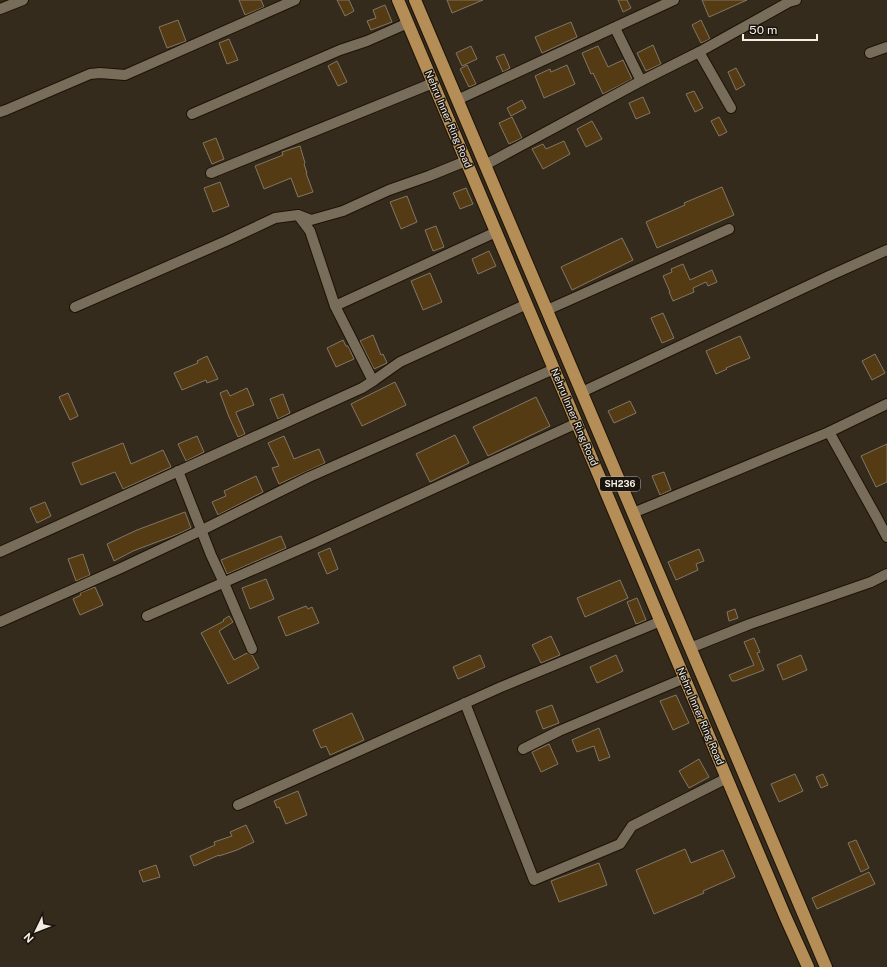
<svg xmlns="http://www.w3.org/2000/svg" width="887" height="967" font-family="'Public Sans',sans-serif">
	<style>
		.building { fill: #543b13; stroke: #827665 }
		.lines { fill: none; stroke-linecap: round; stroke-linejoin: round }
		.street-casing { stroke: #1d1305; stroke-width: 12 }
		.primary-casing { stroke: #1d1305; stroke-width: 14 }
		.street { stroke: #786c5b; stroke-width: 10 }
		.primary { stroke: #b48e56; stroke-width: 12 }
		.labels { text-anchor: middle; stroke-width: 3; stroke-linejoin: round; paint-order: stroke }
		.shield { fill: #19140d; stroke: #b2aca3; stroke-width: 1 }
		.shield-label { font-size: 9px; font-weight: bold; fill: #f4ede3 }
		.street-label { font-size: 10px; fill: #f4ede3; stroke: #19140d }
	</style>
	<rect width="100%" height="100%" fill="#352b1c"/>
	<g class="building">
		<path d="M239,0H261L264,7L245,15Z"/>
		<path d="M337,0H349L354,11L345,16Z"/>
		<path d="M447,0H483L452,13Z"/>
		<path d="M618,0H627L631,8L623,12Z"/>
		<path d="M702,0H747L709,17Z"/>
		<path d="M385,5L392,22L371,30L367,21L376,18L373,10Z"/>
		<path d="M178,20L186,41L167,48L159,27Z"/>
		<path d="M701,20L710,39L701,43L692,25Z"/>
		<path d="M571,22L577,37L542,53L535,37Z"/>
		<path d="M229,39L238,60L227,64L219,43Z"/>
		<path d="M653,45L661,64L646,71L637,53Z"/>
		<path d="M471,46L477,59L462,66L456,53Z"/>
		<path d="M598,46L608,67L623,60L632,79L603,94L593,73L591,74L582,53Z"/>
		<path d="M504,54L510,68L503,72L496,57Z"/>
		<path d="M337,61L347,82L338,86L328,66Z"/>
		<path d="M467,65L476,84L469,87L460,69Z"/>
		<path d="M567,65L575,84L544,98L535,76L550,69L551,72Z"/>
		<path d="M736,68L745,85L736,90L728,72Z"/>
		<path d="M694,91L703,108L695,112L686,94Z"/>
		<path d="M643,97L650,113L636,119L629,103Z"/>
		<path d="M522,100L526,108L511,116L507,108Z"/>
		<path d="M512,117L522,138L509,144L499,123Z"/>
		<path d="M719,117L727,132L719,136L711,121Z"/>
		<path d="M592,121L602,139L586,147L577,129Z"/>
		<path d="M216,138L224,159L212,164L203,143Z"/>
		<path d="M564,141L570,154L543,169L532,149L543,144L546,149Z"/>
		<path d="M300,146L305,163L304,164L307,173H306L313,192L298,197L291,178L264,189L255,166L283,155L282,152Z"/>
		<path d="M220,182L229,206L213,212L204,188Z"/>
		<path d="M722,187L734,215L657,248L646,222L685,205L684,203Z"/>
		<path d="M466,188L473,204L460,209L453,193Z"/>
		<path d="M407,196L417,222L401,229L390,202Z"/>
		<path d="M436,226L444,247L433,251L425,230Z"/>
		<path d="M622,238L633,260L572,290L561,267Z"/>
		<path d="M489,251L496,266L478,274L472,259Z"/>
		<path d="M683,264L690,280L712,270L717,282L708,286L706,282L693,288L694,292L673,301L669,292H670L663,276L672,272L671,269Z"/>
		<path d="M430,273L442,302L423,310L411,281Z"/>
		<path d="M663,313L674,338L662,343L651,318Z"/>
		<path d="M373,335L381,355L383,354L387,363L374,369L360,341Z"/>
		<path d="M740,336L750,358L726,368L727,369L716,374L706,351Z"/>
		<path d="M343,340L346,346H348L354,359L336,367L327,348Z"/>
		<path d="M875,354L885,373L872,380L862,361Z"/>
		<path d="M207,356L218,379L207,383L206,380L182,390L174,373L198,363L197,361Z"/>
		<path d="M395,382L406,405L362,426L351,404Z"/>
		<path d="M247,388L254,405L236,412V413L245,434L238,437L229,417L220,393L227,390L230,396Z"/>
		<path d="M68,393L78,416L70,420L59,397Z"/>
		<path d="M283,394L290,413L278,419L270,399Z"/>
		<path d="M536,397L550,426L488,456L473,427Z"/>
		<path d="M630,401L636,413L614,423L608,411Z"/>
		<path d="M455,435L469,463L430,482L416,454Z"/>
		<path d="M197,436L204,452L186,461L178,444Z"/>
		<path d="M284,436L294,459L319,449L325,463L279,484L272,468L279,466L268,443Z"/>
		<path d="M123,443L131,464L163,450L171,467L123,489L115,472L81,485L72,463Z"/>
		<path d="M887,444V482L876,487L861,456Z"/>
		<path d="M664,472L671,490L660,495L652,476Z"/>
		<path d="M256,476L263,492L218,515L212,502L226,496L224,491Z"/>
		<path d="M45,502L51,516L37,523L30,508Z"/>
		<path d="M185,512L191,528L178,534L133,551L114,561L107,544L137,530Z"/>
		<path d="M281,536L286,548L227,574L221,560Z"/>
		<path d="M330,548L338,569L327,574L318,553Z"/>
		<path d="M699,549L704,561L696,564L698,570L676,580L668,562Z"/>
		<path d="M83,554L90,575L76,581L68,559Z"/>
		<path d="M266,579L274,599L250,609L242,588Z"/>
		<path d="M620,580L628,598L585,617L577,598Z"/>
		<path d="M95,587L103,605L80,615L73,599L81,595L80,593Z"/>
		<path d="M637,598L646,620L636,624L627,602Z"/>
		<path d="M306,606L308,609L312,607L319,623L286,636L278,617Z"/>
		<path d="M735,609L738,618L729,621L727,612Z"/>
		<path d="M229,616L233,622L219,631L234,660L247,653L252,655L259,668L228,684L201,633L224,621L223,620Z"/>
		<path d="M551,636L560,655L541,663L532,645Z"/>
		<path d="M754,638L760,652L757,653L764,670L735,681H732L729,675L754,665L744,642Z"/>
		<path d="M480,655L485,667L458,679L453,667Z"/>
		<path d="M616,655L623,671L597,683L590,667Z"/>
		<path d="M801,655L807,670L783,680L777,665Z"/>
		<path d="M676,695L689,723L673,730L660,701Z"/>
		<path d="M552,705L559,723L543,729L536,711Z"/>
		<path d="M352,713L364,740L330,755L326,746L321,748L313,730Z"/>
		<path d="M599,728L610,757L599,761L594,746L577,752L572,740Z"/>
		<path d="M549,744L558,764L541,772L532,752Z"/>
		<path d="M699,759L709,777L689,788L679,771Z"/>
		<path d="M795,774L803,791L779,802L771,784Z"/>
		<path d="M823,774L828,785L821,788L816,777Z"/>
		<path d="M298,791L307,815L286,824L279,807L277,808L274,801Z"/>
		<path d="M246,825L254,842L237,850L219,856V855L194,866L190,856L215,845L214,842L232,836L230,832Z"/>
		<path d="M856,840L869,868L861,872L848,843Z"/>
		<path d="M685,849L691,863L723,850L735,877L703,891L704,893L654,914L636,870Z"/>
		<path d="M599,863L607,885L559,902L551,881Z"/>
		<path d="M156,865L160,877L143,882L139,871Z"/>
		<path d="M869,872L875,884L817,909L812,898Z"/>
	</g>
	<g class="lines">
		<g class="street-casing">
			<g id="street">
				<path d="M0,9L23,0"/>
				<path d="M615,28L641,81"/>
				<path d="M699,52L731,108"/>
				<path d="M870,53L887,47"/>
				<path d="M457,100L674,0"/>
				<path d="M0,112L6,110L90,74L100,73L125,75L295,0"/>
				<path d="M192,114L340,50L367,41L408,23"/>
				<path d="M485,165L641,81L699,52L789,2L796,0"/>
				<path d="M211,173L433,83"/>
				<path d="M298,215L311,220L343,211L389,190L429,176L466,161"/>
				<path d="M335,306L496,232"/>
				<path d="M75,307L226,241L275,218L298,215L310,231L335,306L373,381"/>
				<path d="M547,310L729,229"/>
				<path d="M582,392L829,276L887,250"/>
				<path d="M829,432L877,518L887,537"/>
				<path d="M178,471L211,555L224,583L252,649"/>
				<path d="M633,513L829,432L887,404"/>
				<path d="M0,552L362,388L373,381L400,362L527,304"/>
				<path d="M147,616L314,543L577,423"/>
				<path d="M0,622L121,568L202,530L309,477L554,369"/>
				<path d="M690,648L750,624L871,582L887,574"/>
				<path d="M465,703L534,880L620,844L632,826L727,778"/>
				<path d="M523,749L559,731L685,678"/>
				<path d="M238,805L501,687L661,621"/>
			</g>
		</g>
		<g class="primary-casing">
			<g id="primary">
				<path d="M398,0L785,916L808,967"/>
				<path d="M415,0L826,967"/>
			</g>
		</g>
		<use href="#street" class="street"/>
		<use href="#primary" class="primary"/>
	</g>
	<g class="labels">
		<rect class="shield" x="600" y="477" width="40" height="14" rx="3"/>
		<g class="shield-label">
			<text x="620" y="487">SH236</text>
		</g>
		<g class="street-label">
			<text transform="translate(449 119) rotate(67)" y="4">Nehru Inner Ring Road</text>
			<text transform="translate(575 417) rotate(67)" y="4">Nehru Inner Ring Road</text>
			<text transform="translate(701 716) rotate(67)" y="4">Nehru Inner Ring Road</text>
		</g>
	</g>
	<g transform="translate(36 931) rotate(227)" stroke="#19140d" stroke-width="3" paint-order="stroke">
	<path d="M0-3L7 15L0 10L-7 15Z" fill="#f4ede3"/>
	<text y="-6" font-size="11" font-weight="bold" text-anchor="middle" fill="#f4ede3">N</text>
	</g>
	<path d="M743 34v6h74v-6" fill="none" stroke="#f4ede3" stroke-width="2"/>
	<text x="749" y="34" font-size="12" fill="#f4ede3" stroke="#19140d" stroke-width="3" paint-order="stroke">50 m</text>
</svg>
